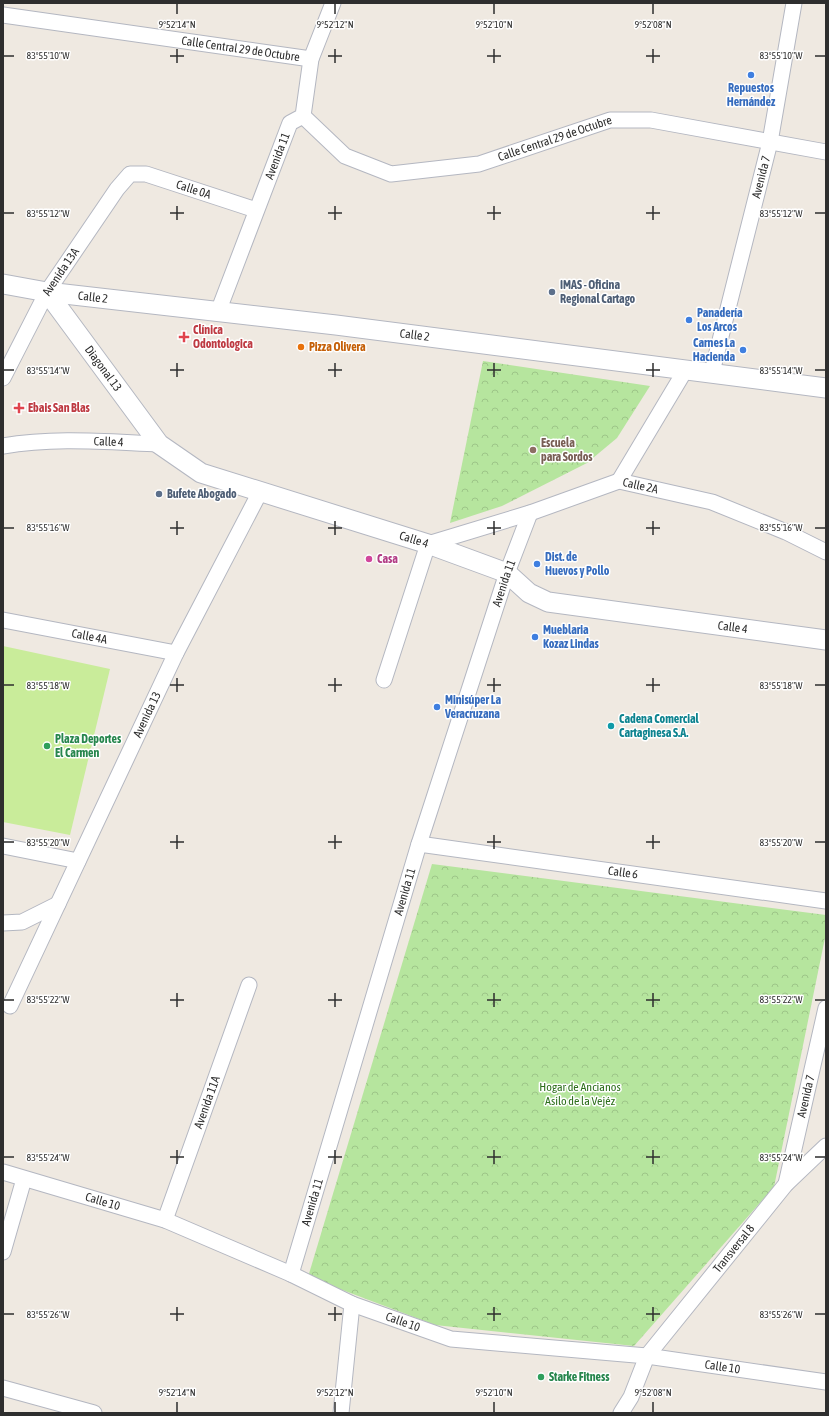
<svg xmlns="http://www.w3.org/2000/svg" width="829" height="1416" font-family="'Asap Condensed',sans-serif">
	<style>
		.park { fill: url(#park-crowns) }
		.pitch { fill: #c9ec9a }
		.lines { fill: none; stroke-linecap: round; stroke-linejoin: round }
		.minor-casing { stroke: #b4b7c1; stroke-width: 17 }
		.tertiary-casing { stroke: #b4b7c1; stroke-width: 21 }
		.minor { stroke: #fff; stroke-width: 15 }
		.tertiary { stroke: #fff; stroke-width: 19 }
		.ticks { fill: none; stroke: #2e2e2e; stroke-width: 1.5 }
		.shop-dot { fill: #3f7fe0; stroke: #fff; stroke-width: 1.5 }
		.service-dot { fill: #5c6f8a; stroke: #fff; stroke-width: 1.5 }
		.health-dot { fill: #e0444e; stroke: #fff; stroke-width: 1.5 }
		.food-dot { fill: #e8710a; stroke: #fff; stroke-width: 1.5 }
		.education-dot { fill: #8d6e63; stroke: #fff; stroke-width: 1.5 }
		.hotel-dot { fill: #d1479c; stroke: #fff; stroke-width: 1.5 }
		.culture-dot { fill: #0f9aa8; stroke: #fff; stroke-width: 1.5 }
		.leisure-dot { fill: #2e9e5b; stroke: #fff; stroke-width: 1.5 }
		.labels { text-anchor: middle; stroke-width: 3; stroke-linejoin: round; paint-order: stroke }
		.street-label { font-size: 12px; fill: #2e2e2e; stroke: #fff }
		.shop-label { font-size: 12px; font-weight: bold; fill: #366cbe; stroke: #fff; text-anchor: start }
		.service-label { font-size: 12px; font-weight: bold; fill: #4e5e75; stroke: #fff; text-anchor: start }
		.health-label { font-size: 12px; font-weight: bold; fill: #be3a42; stroke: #fff; text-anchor: start }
		.food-label { font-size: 12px; font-weight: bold; fill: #c56008; stroke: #fff; text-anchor: start }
		.education-label { font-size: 12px; font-weight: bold; fill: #785e54; stroke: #fff; text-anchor: start }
		.hotel-label { font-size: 12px; font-weight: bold; fill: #b23c85; stroke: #fff; text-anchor: start }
		.culture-label { font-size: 12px; font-weight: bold; fill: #0d838f; stroke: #fff; text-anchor: start }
		.leisure-label { font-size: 12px; font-weight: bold; fill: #27864d; stroke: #fff; text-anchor: start }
		.park-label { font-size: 12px; fill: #2c6e1b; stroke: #fff }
		.ticks-label { font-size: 10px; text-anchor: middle; fill: #2e2e2e; stroke: #fff; stroke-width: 3; stroke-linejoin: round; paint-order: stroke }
	</style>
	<defs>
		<pattern id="park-crowns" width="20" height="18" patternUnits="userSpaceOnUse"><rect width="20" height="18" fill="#b6e59e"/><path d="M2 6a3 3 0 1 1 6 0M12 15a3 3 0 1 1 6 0" fill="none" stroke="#9dc588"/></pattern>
	</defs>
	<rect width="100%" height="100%" fill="#efe9e1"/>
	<g class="park">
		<path d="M483,361L650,386L617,438L587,463L502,506L450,523Z"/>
		<path d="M432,864L826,915V933L774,1187L634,1346L435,1325L308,1277Z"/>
	</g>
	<path class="pitch" d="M3,646L110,669L70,835L3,822Z"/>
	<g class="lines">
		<g class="minor-casing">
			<g id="minor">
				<path id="s1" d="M3,15L311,59"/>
				<path id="s2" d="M303,116L345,156L391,174L479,164L610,120H651L826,152"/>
				<path id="s3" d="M218,312L290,123L303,116L311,59L333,3"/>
				<path id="s4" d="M712,372L770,142L794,3"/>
				<path id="s5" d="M3,378L47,292L117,189L130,174H146L256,210"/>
				<path id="s6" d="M3,446C55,437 107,442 159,444"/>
				<path d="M619,481L686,369"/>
				<path id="s7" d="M3,620L176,653"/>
				<path id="s8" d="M384,680L428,544L530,513L619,481L712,502L786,532L826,552"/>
				<path id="s9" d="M419,844L826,901"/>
				<path d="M3,846L78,861"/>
				<path d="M3,923L22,922L58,904"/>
				<path id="s10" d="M10,1006L176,653L260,492"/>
				<path id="s11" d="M3,1172L165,1220L291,1274L352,1304L451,1339L647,1356L826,1382"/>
				<path id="s12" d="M786,1184L826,1008"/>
				<path id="s13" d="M165,1220L249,985"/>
				<path d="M3,1252L24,1179"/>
				<path id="s14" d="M291,1274L419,844L507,573L530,513"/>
				<path d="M3,1388L94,1413"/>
				<path d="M341,1413L352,1304"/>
				<path id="s15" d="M621,1413L631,1397L647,1356L786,1184L826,1146"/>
			</g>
		</g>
		<g class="tertiary-casing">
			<g id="tertiary">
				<path id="s16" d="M3,284L47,292L336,325L826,388"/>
				<path id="s17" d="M47,292L159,444L201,473L428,544L507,573L529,593L548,602L826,640"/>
			</g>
		</g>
		<use href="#minor" class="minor"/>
		<use href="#tertiary" class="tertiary"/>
	</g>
	<path class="ticks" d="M177,4V14M335,4V14M494,4V14M653,4V14M177,49V63M335,49V63M494,49V63M653,49V63M4,56H14M170,56H184M328,56H342M487,56H501M646,56H660M815,56H825M177,206V220M335,206V220M494,206V220M653,206V220M4,213H14M170,213H184M328,213H342M487,213H501M646,213H660M815,213H825M177,363V377M335,363V377M494,363V377M653,363V377M4,370H14M170,370H184M328,370H342M487,370H501M646,370H660M815,370H825M177,521V535M335,521V535M494,521V535M653,521V535M4,528H14M170,528H184M328,528H342M487,528H501M646,528H660M815,528H825M177,678V692M335,678V692M494,678V692M653,678V692M4,685H14M170,685H184M328,685H342M487,685H501M646,685H660M815,685H825M177,835V849M335,835V849M494,835V849M653,835V849M4,842H14M170,842H184M328,842H342M487,842H501M646,842H660M815,842H825M177,993V1007M335,993V1007M494,993V1007M653,993V1007M4,1000H14M170,1000H184M328,1000H342M487,1000H501M646,1000H660M815,1000H825M177,1150V1164M335,1150V1164M494,1150V1164M653,1150V1164M4,1157H14M170,1157H184M328,1157H342M487,1157H501M646,1157H660M815,1157H825M177,1307V1321M335,1307V1321M494,1307V1321M653,1307V1321M4,1314H14M170,1314H184M328,1314H342M487,1314H501M646,1314H660M815,1314H825M177,1402V1412M335,1402V1412M494,1402V1412M653,1402V1412"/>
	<g class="shop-dot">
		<circle cx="751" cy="75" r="4"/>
		<circle cx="689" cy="320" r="4"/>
		<circle cx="743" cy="350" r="4"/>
		<circle cx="537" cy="564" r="4"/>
		<circle cx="535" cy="637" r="4"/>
		<circle cx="437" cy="707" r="4"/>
	</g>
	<g class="service-dot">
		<circle cx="552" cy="292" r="4"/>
		<circle cx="159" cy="494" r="4"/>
	</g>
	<g class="health-dot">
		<path d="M182 331h4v4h4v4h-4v4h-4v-4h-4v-4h4z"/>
		<path d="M17 402h4v4h4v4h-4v4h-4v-4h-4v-4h4z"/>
	</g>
	<circle class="food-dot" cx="301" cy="347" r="4"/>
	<circle class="education-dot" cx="533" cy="450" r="4"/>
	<circle class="hotel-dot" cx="369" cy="559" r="4"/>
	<circle class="culture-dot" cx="611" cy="726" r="4"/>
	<g class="leisure-dot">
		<circle cx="47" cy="746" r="4"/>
		<circle cx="541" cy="1377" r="4"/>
	</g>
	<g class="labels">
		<g class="street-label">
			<text dy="4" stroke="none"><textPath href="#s1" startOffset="240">Calle Central 29 de Octubre</textPath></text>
			<text dy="4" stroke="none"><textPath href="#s2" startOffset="276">Calle Central 29 de Octubre</textPath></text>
			<text dy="4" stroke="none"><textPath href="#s3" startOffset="167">Avenida 11</textPath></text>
			<text dy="4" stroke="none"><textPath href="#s4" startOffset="201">Avenida 7</textPath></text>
			<text dy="4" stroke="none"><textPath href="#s5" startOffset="307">Calle 0A</textPath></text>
			<text dy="4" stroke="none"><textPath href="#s5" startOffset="121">Avenida 13A</textPath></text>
			<text dy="4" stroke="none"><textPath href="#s16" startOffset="91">Calle 2</textPath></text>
			<text dy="4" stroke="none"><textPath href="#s16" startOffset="415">Calle 2</textPath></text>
			<text dy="4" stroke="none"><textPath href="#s17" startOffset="95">Diagonal 13</textPath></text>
			<text dy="4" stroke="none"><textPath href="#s6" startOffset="106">Calle 4</textPath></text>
			<text dy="4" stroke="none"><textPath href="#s8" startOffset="366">Calle 2A</textPath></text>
			<text dy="4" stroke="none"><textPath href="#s17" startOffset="463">Calle 4</textPath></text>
			<text dy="4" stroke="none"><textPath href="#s14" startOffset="723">Avenida 11</textPath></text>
			<text dy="4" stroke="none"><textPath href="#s17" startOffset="799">Calle 4</textPath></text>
			<text dy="4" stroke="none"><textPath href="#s7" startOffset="88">Calle 4A</textPath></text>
			<text dy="4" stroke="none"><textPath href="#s10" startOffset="322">Avenida 13</textPath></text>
			<text dy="4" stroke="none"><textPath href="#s9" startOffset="206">Calle 6</textPath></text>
			<text dy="4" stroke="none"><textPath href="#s14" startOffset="399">Avenida 11</textPath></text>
			<text dy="4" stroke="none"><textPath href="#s12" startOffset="90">Avenida 7</textPath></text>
			<text dy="4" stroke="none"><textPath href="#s13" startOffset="125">Avenida 11A</textPath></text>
			<text dy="4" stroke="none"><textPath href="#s11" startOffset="104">Calle 10</textPath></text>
			<text dy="4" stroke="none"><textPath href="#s14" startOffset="75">Avenida 11</textPath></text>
			<text dy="4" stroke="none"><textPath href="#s15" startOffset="201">Transversal 8</textPath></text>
			<text dy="4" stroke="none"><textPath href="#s11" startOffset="428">Calle 10</textPath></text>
			<text dy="4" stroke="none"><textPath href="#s11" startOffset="752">Calle 10</textPath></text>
		</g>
		<g class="shop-label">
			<text x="751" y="92" text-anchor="middle">Repuestos<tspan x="751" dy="14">Hernández</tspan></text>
			<text x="697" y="317">Panadería<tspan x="697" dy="14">Los Arcos</tspan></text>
			<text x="735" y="347" text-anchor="end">Carnes La<tspan x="735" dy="14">Hacienda</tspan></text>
			<text x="545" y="561">Dist. de<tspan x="545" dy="14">Huevos y Pollo</tspan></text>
			<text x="543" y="634">Mueblaria<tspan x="543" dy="14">Kozaz Lindas</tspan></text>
			<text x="445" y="704">Minisúper La<tspan x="445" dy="14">Veracruzana</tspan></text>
		</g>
		<g class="service-label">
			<text x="560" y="289">IMAS - Oficina<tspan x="560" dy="14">Regional Cartago</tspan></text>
			<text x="167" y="498">Bufete Abogado</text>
		</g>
		<g class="health-label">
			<text x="193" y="334">Clínica<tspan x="193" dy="14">Odontologica</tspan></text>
			<text x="28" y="412">Ebais San Blas</text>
		</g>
		<g class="food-label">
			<text x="309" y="351">Pizza Olivera</text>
		</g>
		<g class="education-label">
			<text x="541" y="447">Escuela<tspan x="541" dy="14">para Sordos</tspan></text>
		</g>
		<g class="hotel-label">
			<text x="377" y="563">Casa</text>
		</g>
		<g class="culture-label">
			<text x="619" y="723">Cadena Comercial<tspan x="619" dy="14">Cartaginesa S.A.</tspan></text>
		</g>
		<g class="leisure-label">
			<text x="55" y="743">Plaza Deportes<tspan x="55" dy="14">El Carmen</tspan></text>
			<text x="549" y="1381">Starke Fitness</text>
		</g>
		<g class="park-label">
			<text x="580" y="1091">Hogar de Ancianos<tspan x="580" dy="14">Asilo de la Vejéz</tspan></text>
		</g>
	</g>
	<g class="ticks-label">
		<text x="177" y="28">9°52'14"N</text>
		<text x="335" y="28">9°52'12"N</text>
		<text x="494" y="28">9°52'10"N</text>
		<text x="653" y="28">9°52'08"N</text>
		<text x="781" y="59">83°55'10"W</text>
		<text x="48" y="59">83°55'10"W</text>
		<text x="781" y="217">83°55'12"W</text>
		<text x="48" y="217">83°55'12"W</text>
		<text x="781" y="374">83°55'14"W</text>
		<text x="48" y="374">83°55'14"W</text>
		<text x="781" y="531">83°55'16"W</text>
		<text x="48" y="531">83°55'16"W</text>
		<text x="781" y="689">83°55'18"W</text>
		<text x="48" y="689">83°55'18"W</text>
		<text x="781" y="846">83°55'20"W</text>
		<text x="48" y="846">83°55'20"W</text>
		<text x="781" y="1003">83°55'22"W</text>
		<text x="48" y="1003">83°55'22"W</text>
		<text x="781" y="1161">83°55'24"W</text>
		<text x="48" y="1161">83°55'24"W</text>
		<text x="781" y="1318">83°55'26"W</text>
		<text x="48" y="1318">83°55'26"W</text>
		<text x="177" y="1396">9°52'14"N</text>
		<text x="335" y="1396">9°52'12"N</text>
		<text x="494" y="1396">9°52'10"N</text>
		<text x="653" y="1396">9°52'08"N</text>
	</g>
	<rect width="829" height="1416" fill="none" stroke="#2e2e2e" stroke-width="8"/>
</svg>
